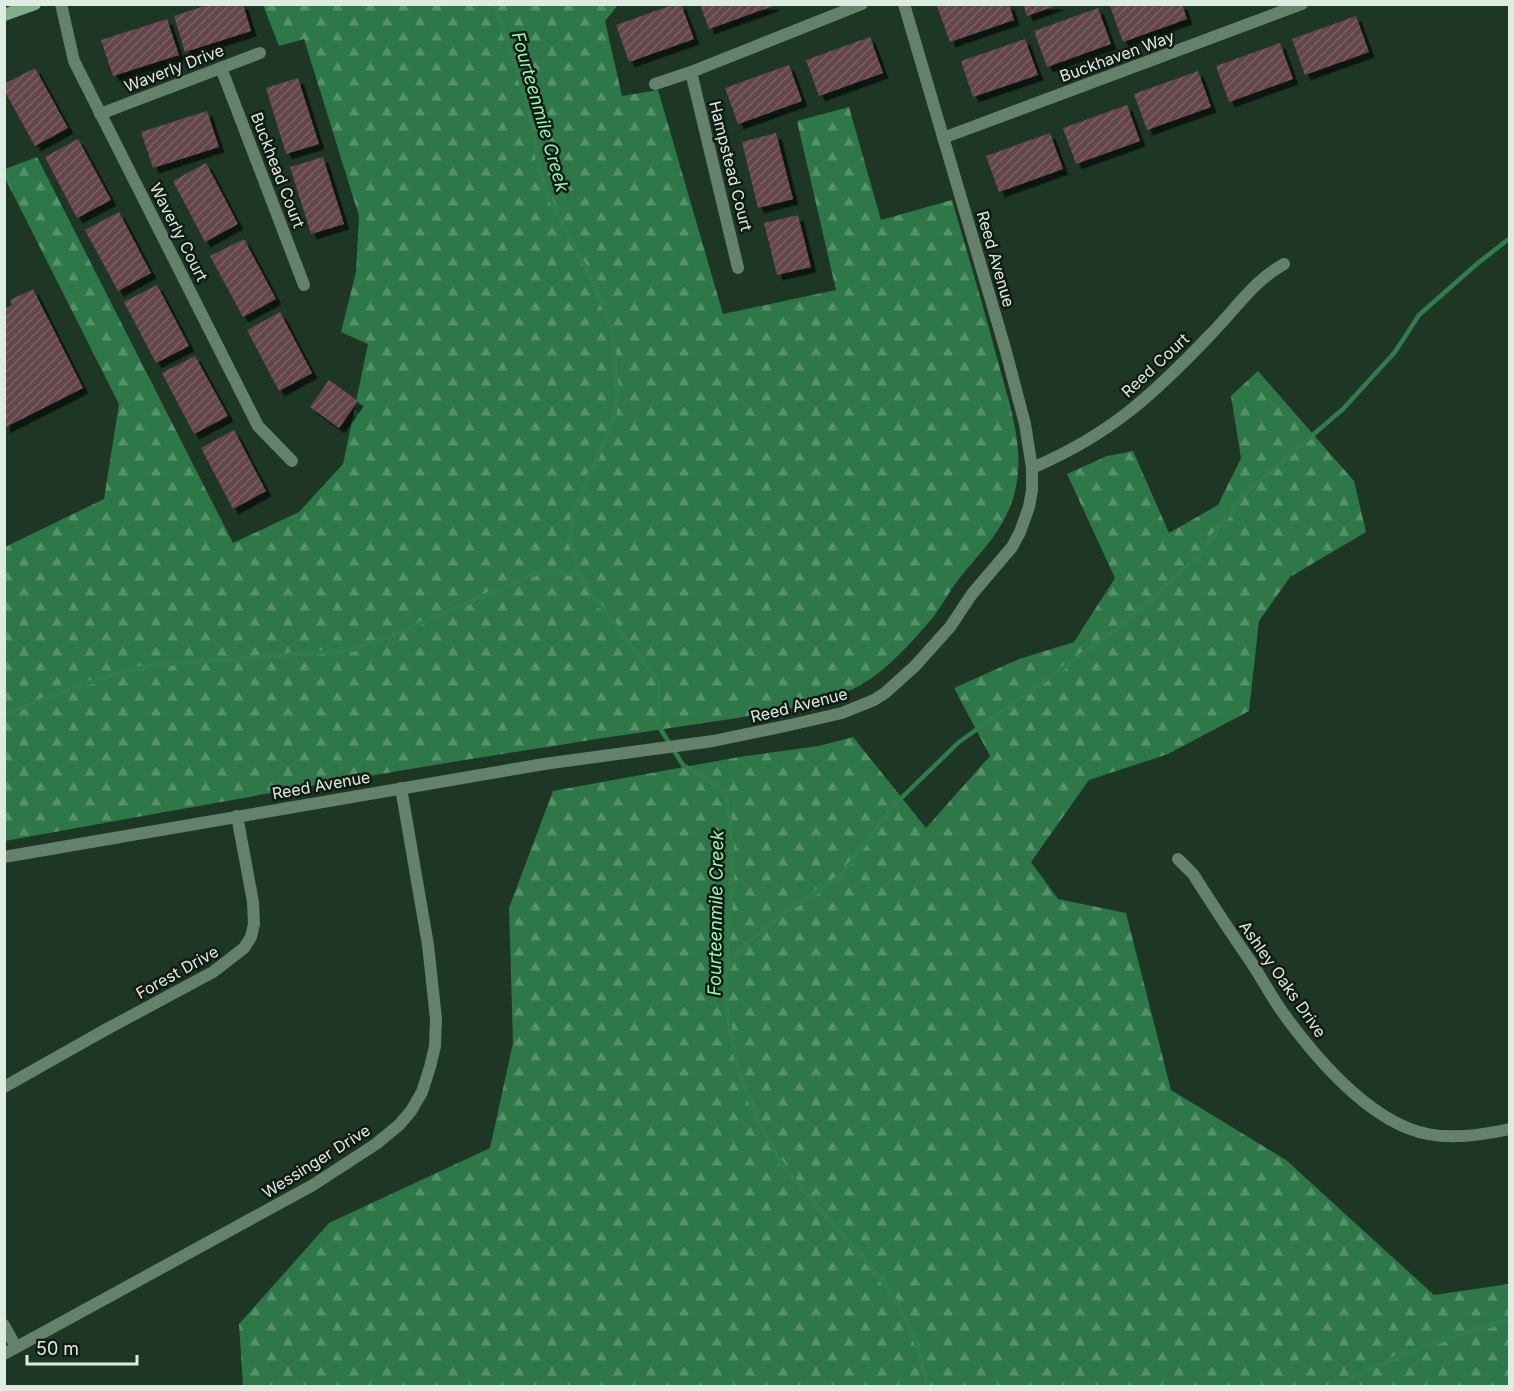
<svg xmlns="http://www.w3.org/2000/svg" width="1514" height="1391" font-family="Inter,sans-serif">
	<style>
		.forest { fill: url(#forest-firs) }
		.lines { fill: none; stroke-linecap: round; stroke-linejoin: round }
		.stream { stroke: #327c4c; stroke-width: 4.5 }
		.building { fill: url(#building-hatch); filter: url(#shadow) }
		.street { stroke: #64816b; stroke-width: 12 }
		.secondary { stroke: #7fae8c; stroke-width: 12 }
		.labels { text-anchor: middle; stroke-width: 5; stroke-linejoin: round; paint-order: stroke }
		.street-label { font-size: 16px; fill: #ddece0; stroke: #111b13 }
		.water-label { font-size: 18px; font-style: italic; fill: #95f9b3; stroke: #111b13 }
	</style>
	<defs>
		<pattern id="forest-firs" width="22" height="20" patternUnits="userSpaceOnUse" patternTransform="scale(1.5)"><rect width="22" height="20" fill="#2d7748"/><path d="M5 1l3.5 6h-7zM16 11l3.5 6h-7z" fill="#55916b"/></pattern>
		<pattern id="building-hatch" width="6" height="6" patternUnits="userSpaceOnUse" patternTransform="scale(1.5)"><rect width="6" height="6" fill="#64454b"/><path d="M-1 1l2-2M0 6l6-6M5 7l2-2" fill="none" stroke="#7a6065"/></pattern>
		<filter id="shadow"><feDropShadow dx="5.5" dy="5.5" stdDeviation="0" flood-color="#0009"/></filter>
	</defs>
	<rect width="100%" height="100%" fill="#1e3725"/>
	<g class="forest">
		<path d="M263,5H618L605,21L622,96L658,90L723,314L836,290L797,121L849,107L881,220L952,200C967,252 983,305 997,358C1008,400 1026,447 1015,491C1006,529 981,551 958,580C949,592 943,604 934,616C914,640 884,674 855,688C817,706 773,712 731,719C672,728 613,736 554,746C370,774 187,808 5,841V547L104,499L119,404L5,178V169L37,157L233,543L299,512L343,464L368,344L341,332L356,272L359,216L304,39L279,46Z"/>
		<path d="M1258,371L1354,481L1366,532L1290,577L1259,621L1249,711L1168,754L1089,780L1031,862L1058,899L1126,913L1171,1090L1286,1160L1434,1295L1509,1284V1386H243L239,1324L329,1223L490,1148L513,1043L509,908L553,791L739,757L819,746L853,737L926,828L990,756L954,688L1019,659L1074,642L1115,578L1067,474L1107,456L1133,451L1169,533L1218,505L1241,458L1231,396Z"/>
	</g>
	<g class="lines">
		<g class="stream">
			<path d="M494,4L521,82L532,124L540,173L549,197L590,276L606,312L613,336L617,397L614,418L575,509L571,527L570,541L580,575L597,602L659,682L658,725L683,765L724,790C741,861 726,920 726,990C726,1018 737,1070 748,1096C757,1119 769,1144 783,1165C821,1217 875,1260 905,1318C917,1340 922,1362 927,1386"/>
			<path d="M4,715C53,696 102,675 154,665L353,650L393,635L537,573L553,571L580,575"/>
			<path d="M729,968L738,952L748,942L787,911L840,877L892,807L959,742L1066,666L1115,630L1129,617L1134,615L1198,556L1243,495L1343,409L1395,352L1419,315L1478,263L1510,238"/>
			<path d="M1337,1386C1389,1356 1452,1336 1510,1320"/>
		</g>
	</g>
	<g class="building">
		<path d="M210,4H243L251,31L185,52L174,16Z"/>
		<path d="M675,4H681L694,39L629,62L616,25Z"/>
		<path d="M700,4H772L773,6L709,29Z"/>
		<path d="M942,4H1009L1014,20L950,42L937,6Z"/>
		<path d="M1023,4H1058V5L1027,16Z"/>
		<path d="M1115,4H1182L1187,19L1123,42L1110,6Z"/>
		<path d="M1098,8L1111,44L1047,67L1034,31Z"/>
		<path d="M1356,16L1369,52L1305,75L1292,39Z"/>
		<path d="M167,19L179,55L113,76L101,40Z"/>
		<path d="M870,37L883,73L819,96L806,60Z"/>
		<path d="M1025,39L1038,75L973,97L961,61Z"/>
		<path d="M1280,43L1293,79L1229,102L1216,66Z"/>
		<path d="M789,65L802,101L738,124L725,88Z"/>
		<path d="M35,68L68,128L35,146L4,90V84Z"/>
		<path d="M1198,71L1211,107L1147,130L1134,94Z"/>
		<path d="M298,78L319,144L286,154L266,88Z"/>
		<path d="M1127,105L1140,141L1076,164L1063,128Z"/>
		<path d="M207,111L219,147L153,168L141,132Z"/>
		<path d="M776,133L793,199L758,208L742,142Z"/>
		<path d="M1050,133L1063,169L999,192L986,156Z"/>
		<path d="M78,139L111,200L77,218L45,157Z"/>
		<path d="M323,157L344,224L311,234L290,167Z"/>
		<path d="M206,163L238,224L205,242L173,181Z"/>
		<path d="M119,212L151,273L118,291L85,230Z"/>
		<path d="M798,215L811,267L777,275L764,223Z"/>
		<path d="M244,239L276,299L243,317L210,256Z"/>
		<path d="M157,285L189,346L156,363L124,302Z"/>
		<path d="M33,289L83,388L4,428V309L12,305L10,300Z"/>
		<path d="M280,312L312,373L279,391L247,330Z"/>
		<path d="M195,356L228,416L194,434L162,373Z"/>
		<path d="M329,380L358,401L339,428L310,407Z"/>
		<path d="M234,430L266,491L233,509L201,448Z"/>
	</g>
	<g class="lines">
		<g class="street">
			<path d="M61,4L74,61L258,426L292,461"/>
			<path d="M221,68L304,285"/>
			<path d="M691,72L738,268"/>
			<path d="M655,84L691,72L862,4"/>
			<path d="M100,114L260,53"/>
			<path d="M943,138L1302,4"/>
			<path d="M1032,468C1110,435 1154,394 1211,334C1236,309 1252,282 1284,264"/>
			<path d="M4,857L544,764L713,741L790,725L842,713L874,700L885,693L915,666L950,627L972,594L1012,547L1020,532L1029,507L1032,490V468L1025,424L1005,348L904,4"/>
			<path d="M1178,859L1193,874C1212,904 1231,933 1251,962C1263,980 1273,1000 1286,1017C1317,1059 1361,1110 1410,1129C1440,1141 1479,1136 1510,1129"/>
			<path d="M4,1087L105,1030L213,972L244,948L251,937L254,924L253,902L237,816"/>
			<path d="M4,1325L16,1347"/>
			<path d="M4,1354L313,1185L376,1144L399,1125L411,1111L422,1092L430,1067L435,1046L436,1019L428,945L401,788"/>
		</g>
		<path class="secondary" d="M4,15L35,4"/>
	</g>
	<g class="labels">
		<g class="street-label">
			<text transform="translate(1117 56) rotate(-20)" y="6">Buckhaven Way</text>
			<text transform="translate(174 68) rotate(-21)" y="6">Waverly Drive</text>
			<text transform="translate(731 166) rotate(76)" y="6">Hampstead Court</text>
			<text transform="translate(278 170) rotate(69)" y="6">Buckhead Court</text>
			<text transform="translate(179 232) rotate(63)" y="6">Waverly Court</text>
			<text transform="translate(996 259) rotate(74)" y="6">Reed Avenue</text>
			<text transform="translate(1155 365) rotate(-43)" y="6">Reed Court</text>
			<text transform="translate(799 705) rotate(-14)" y="6">Reed Avenue</text>
			<text transform="translate(321 785) rotate(-10)" y="6">Reed Avenue</text>
			<text transform="translate(177 972) rotate(-29)" y="6">Forest Drive</text>
			<text transform="translate(1283 979) rotate(55)" y="6">Ashley Oaks Drive</text>
			<text transform="translate(316 1161) rotate(-32)" y="6">Wessinger Drive</text>
		</g>
		<g class="water-label">
			<text transform="translate(540 112) rotate(74)" y="6">Fourteenmile Creek</text>
			<text transform="translate(716 913) rotate(-89)" y="6">Fourteenmile Creek</text>
		</g>
	</g>
	<rect width="1514" height="1391" fill="none" stroke="#ddece0" stroke-width="12"/>
	<path d="M27 1355v9h110v-9" fill="none" stroke="#ddece0" stroke-width="3"/>
	<text x="36" y="1355" font-size="18" fill="#ddece0" stroke="#111b13" stroke-width="4.5" paint-order="stroke">50 m</text>
</svg>
